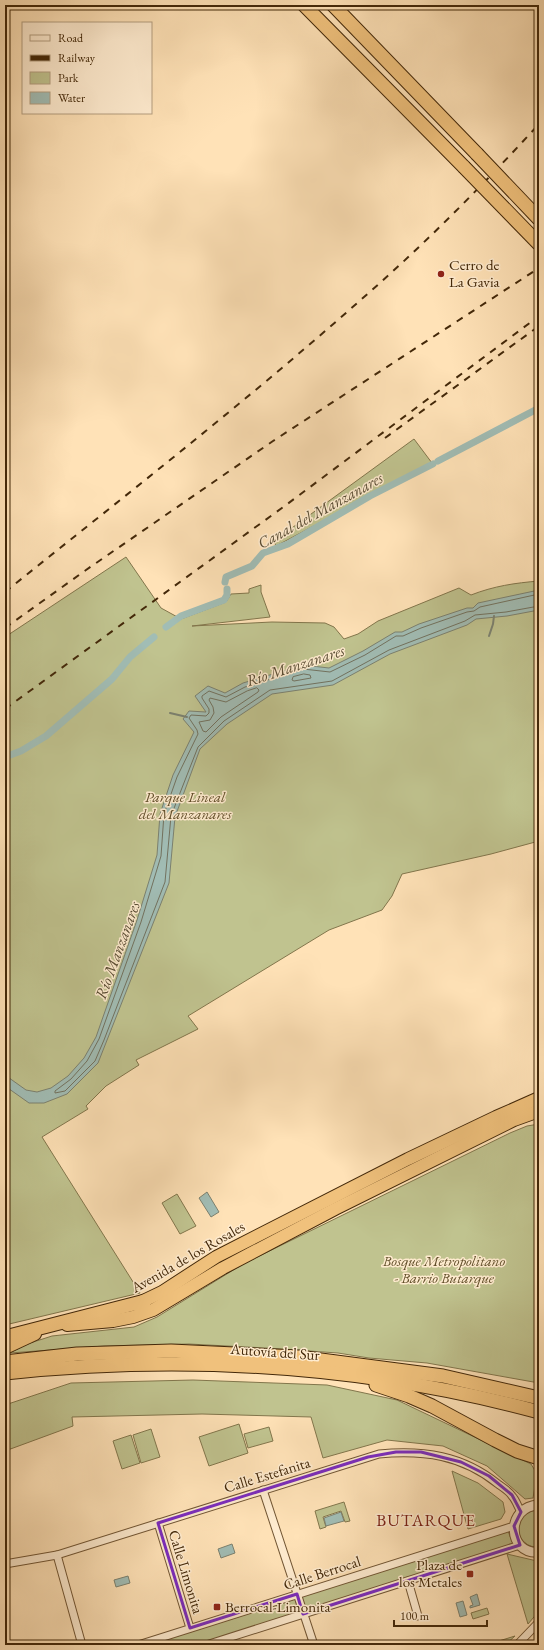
<svg xmlns="http://www.w3.org/2000/svg" width="544" height="1650" font-family="'EB Garamond',serif">
	<style>
		.green { fill: #c0c38f; stroke: #82764c }
		.water { fill: #a1bdb5; stroke: #7b8170 }
		.lines { fill: none; stroke-linecap: round; stroke-linejoin: round }
		.shore { stroke: #72725f; stroke-width: 1 }
		.stream { stroke: #7b8170; stroke-width: 2 }
		.canal { stroke: #a1bdb5; stroke-width: 7 }
		.minor-casing { stroke: #725634; stroke-width: 9 }
		.tertiary-casing { stroke: #725634; stroke-width: 11 }
		.trunk-casing { stroke: #432809; stroke-width: 14 }
		.motorway-casing { stroke: #432809; stroke-width: 15 }
		.minor { stroke: #ffecd0; stroke-width: 7 }
		.tertiary { stroke: #ffecd0; stroke-width: 9 }
		.trunk { stroke: #f0c17c; stroke-width: 12 }
		.motorway { stroke: #f0c17c; stroke-width: 13 }
		.rail { stroke: #432809; stroke-width: 2; stroke-dasharray: 7 7; stroke-linecap: butt }
		.motorway-bridge-casing { stroke: #432809; stroke-width: 15; stroke-linecap: butt }
		.motorway-bridge { stroke: #f0c17c; stroke-width: 13 }
		.marked { fill: none; stroke: #7b2cbf; stroke-width: 3; stroke-linejoin: round }
		.poi-dot { fill: #8f2418; stroke: #ffecd0; stroke-width: 1.5 }
		.labels { text-anchor: middle; stroke-width: 3; stroke-linejoin: round; paint-order: stroke }
		.poi-label { font-size: 15px; fill: #432809; stroke: #ffecd0; text-anchor: start }
		.park-label { font-size: 15px; font-style: italic; fill: #624f2a; stroke: #ffecd0 }
		.street-label { font-size: 15px; fill: #432809; stroke: #ffecd0 }
		.water-label { font-size: 16px; font-style: italic; fill: #5a4d34; stroke: #ffecd0 }
		.quarter-label { font-size: 17px; letter-spacing: 1px; fill: #7a1f14; stroke: #ffecd0 }
	</style>
	<rect width="100%" height="100%" fill="#ffe2b7"/>
	<filter id="stains"><feTurbulence type="fractalNoise" baseFrequency=".005" numOctaves="4"/><feColorMatrix values="0 0 0 0 .2 0 0 0 0 .09 0 0 0 0 .02 0 0 0 .5 -.17"/></filter>
	<radialGradient id="worn" r=".72"><stop offset=".6" stop-color="#630" stop-opacity="0"/><stop offset="1" stop-color="#630" stop-opacity=".3"/></radialGradient>
	<g class="green">
		<path d="M414,439L432,463L276,546L274,541Z"/>
		<path d="M126,557L161,608L181,619L226,602L231,594L249,593V589L261,585V592L270,617L192,626L272,622L325,623L334,627L344,639L358,634L378,621L459,588L471,595C494,586 515,583 539,581V841L491,854L402,874L392,896L382,910L329,930L188,1016L198,1029L136,1060L139,1065L106,1086L86,1106L88,1109L42,1137L140,1293L5,1325V637Z"/>
		<path d="M539,1124V1383L427,1363L369,1358L338,1353L266,1348L189,1344L104,1346L10,1353L27,1344L52,1336L134,1327L157,1317L243,1264L510,1133L527,1126Z"/>
		<path d="M177,1194L196,1226L180,1234L162,1203Z"/>
		<path d="M193,1380L327,1385L397,1400L531,1464L537,1474L533,1498L525,1499L487,1466L443,1446L387,1440L323,1458L311,1417L202,1414L72,1417L73,1426L5,1451V1405L71,1383Z"/>
		<path d="M239,1424L248,1453L209,1466L199,1437Z"/>
		<path d="M269,1427L273,1441L248,1448L244,1434Z"/>
		<path d="M151,1429L160,1457L141,1463L133,1435Z"/>
		<path d="M131,1435L140,1463L122,1469L113,1441Z"/>
		<path d="M452,1471L478,1483L503,1502L505,1512L501,1519L468,1529Z"/>
		<path d="M344,1502L350,1521L345,1522L341,1511L323,1517L326,1527L320,1529L315,1511Z"/>
		<path d="M539,1509V1547C516,1549 507,1514 539,1509Z"/>
		<path d="M508,1531L513,1544L305,1610L301,1596Z"/>
		<path d="M507,1554L537,1561L539,1565V1611L528,1624Z"/>
		<path d="M295,1599L299,1612L195,1645H149Z"/>
		<path d="M487,1608L489,1614L473,1619L471,1613Z"/>
		<path d="M515,1636L505,1645H486Z"/>
	</g>
	<g class="water">
		<path d="M539,590V610L507,616L476,619L467,625L390,654L333,685L272,694L227,724L200,749L175,817L169,883L98,1063L67,1094L44,1103H29L5,1086V1075L26,1090L37,1092L51,1088L68,1076L84,1058L96,1037L137,920L157,855L160,814L173,775L194,732L183,719L189,711L206,712L195,696L208,686L225,693L243,683L303,665L329,668L363,651L395,632H402L419,624L467,608H473L478,603Z"/>
		<path d="M207,1192L219,1212L211,1217L199,1198Z"/>
		<path d="M341,1512L344,1521L326,1526L324,1518Z"/>
		<path d="M232,1544L235,1553L221,1558L218,1549Z"/>
		<path d="M128,1576L130,1583L116,1587L114,1580Z"/>
		<path d="M477,1594L480,1605L470,1608V1606L473,1605L470,1597Z"/>
		<path d="M463,1601L467,1615L460,1617L456,1603Z"/>
	</g>
	<g class="lines">
		<g class="shore">
			<path d="M539,594L480,607L474,611L467,612L421,628L403,636H396L365,655L330,672L303,669L245,687L226,697L209,691L202,696V698L209,709V713L206,716L191,715L189,718L197,730L198,734L177,777L164,814L161,856L141,922L99,1039L87,1061L71,1079L55,1091V1093L65,1091L95,1061L104,1040L165,882L171,816L198,747L224,721L270,690L332,681L389,650L465,621L475,615L506,612L539,606"/>
			<path d="M304,674L310,675L311,678L294,681L292,680L293,677Z"/>
			<path d="M257,688L259,690L258,692L221,717L206,732L203,731L199,722L210,720L214,713L213,707L209,700L210,698L226,702L247,691Z"/>
		</g>
		<g class="stream">
			<path d="M489,636L493,624L494,616"/>
			<path d="M170,713L187,717"/>
		</g>
		<g class="canal">
			<path d="M438,461L539,408"/>
			<path d="M225,582L226,577L252,566L263,553L288,544L370,496L433,464"/>
			<path d="M166,627L181,616L224,600L227,595V589"/>
			<path d="M5,757L21,751L46,736L112,679L130,657L154,637"/>
		</g>
		<g class="minor-casing">
			<g id="minor">
				<path d="M263,1490L314,1645"/>
				<path d="M158,1523L190,1628"/>
				<path d="M57,1555L82,1645"/>
				<path d="M5,1564L57,1555L379,1454C424,1450 462,1455 498,1484C502,1487 509,1491 512,1496C516,1500 518,1507 521,1512"/>
				<path d="M408,1581L418,1616"/>
				<path d="M138,1645L514,1526"/>
				<path d="M206,1645L520,1545"/>
				<path d="M517,1645L539,1622"/>
			</g>
		</g>
		<g class="tertiary-casing">
			<path id="tertiary" d="M539,1505C505,1506 507,1555 539,1552"/>
		</g>
		<g class="trunk-casing">
			<g id="trunk">
				<path d="M137,1304L162,1292L216,1257L408,1159L496,1117L539,1098"/>
				<path d="M67,1325L113,1321L133,1317L153,1310L223,1268L335,1209L514,1120L539,1111"/>
				<path d="M5,1348L35,1334"/>
			</g>
		</g>
		<g class="motorway-casing">
			<g id="motorway">
				<path d="M304,5L464,167"/>
				<path d="M333,5L477,154"/>
				<path d="M5,1337L145,1301"/>
				<path d="M5,1362L77,1354L171,1351L298,1357L443,1376L539,1398"/>
				<path d="M5,1373C183,1354 365,1365 539,1412"/>
				<path d="M376,1385L409,1396L432,1406L495,1440L517,1451L539,1458"/>
			</g>
		</g>
		<use href="#minor" class="minor"/>
		<use href="#tertiary" class="tertiary"/>
		<use href="#trunk" class="trunk"/>
		<use href="#motorway" class="motorway"/>
		<g class="rail">
			<path d="M385,438L539,326"/>
			<path d="M5,592C126,495 248,400 364,297C426,243 484,184 539,124"/>
			<path d="M5,628L86,570L273,441L539,268"/>
			<path d="M5,709L286,505L539,316"/>
		</g>
		<g class="motorway-bridge-casing">
			<g id="motorway-bridge">
				<path d="M477,154L539,219"/>
				<path d="M464,167L539,244"/>
			</g>
		</g>
		<use href="#motorway-bridge" class="motorway-bridge"/>
	</g>
	<path class="marked" d="M396,1452H421L461,1462L489,1476L512,1495L521,1512L514,1526L520,1545L303,1614L297,1594L190,1628L158,1523L368,1457Z"/>
	<g class="poi-dot">
		<circle cx="441" cy="274" r="4"/>
		<rect x="466" y="1570" width="8" height="8" rx="2"/>
		<rect x="213" y="1603" width="8" height="8" rx="2"/>
	</g>
	<g class="labels">
		<g class="poi-label">
			<text x="449" y="270">Cerro de<tspan x="449" dy="17">La Gavia</tspan></text>
			<text x="462" y="1570" text-anchor="end">Plaza de<tspan x="462" dy="17">los Metales</tspan></text>
			<text x="225" y="1612">Berrocal-Limonita</text>
		</g>
		<g class="park-label">
			<text x="185" y="802">Parque Lineal<tspan x="185" dy="17">del Manzanares</tspan></text>
			<text x="444" y="1266">Bosque Metropolitano<tspan x="444" dy="17">- Barrio Butarque</tspan></text>
		</g>
		<g class="street-label">
			<text transform="translate(188 1257) rotate(-30)" y="5">Avenida de los Rosales</text>
			<text transform="translate(275 1352) rotate(4)" y="5">Autovía del Sur</text>
			<text transform="translate(267 1475) rotate(-17)" y="5">Calle Estefanita</text>
			<text transform="translate(186 1572) rotate(73)" y="5">Calle Limonita</text>
			<text transform="translate(322 1573) rotate(-18)" y="5">Calle Berrocal</text>
		</g>
		<g class="water-label">
			<text transform="translate(320 510) rotate(-29)" y="6">Canal del Manzanares</text>
			<text transform="translate(295 665) rotate(-18)" y="6">Río Manzanares</text>
			<text transform="translate(117 950) rotate(-70)" y="6">Río Manzanares</text>
		</g>
		<g class="quarter-label">
			<text x="426" y="1526">BUTARQUE</text>
		</g>
	</g>
	<rect width="544" height="1650" fill="none" stroke="#ffe2b7" stroke-width="20"/>
	<rect x="6" y="6" width="532" height="1638" fill="none" stroke="#432809" stroke-width="2"/>
	<rect x="10" y="10" width="524" height="1630" fill="none" stroke="#432809"/>
	<rect x="22" y="22" width="130" height="92" fill="#ffecd0" stroke="#b49e80"/>
	<rect x="30" y="35" width="20" height="6" fill="#ffecd0" stroke="#b49e80"/>
	<text x="58" y="42" font-size="12" fill="#432809">Road</text>
	<rect x="30" y="55" width="20" height="6" fill="#432809" stroke="#b49e80"/>
	<text x="58" y="62" font-size="12" fill="#432809">Railway</text>
	<rect x="30" y="72" width="20" height="12" fill="#c0c38f" stroke="#b49e80"/>
	<text x="58" y="82" font-size="12" fill="#432809">Park</text>
	<rect x="30" y="92" width="20" height="12" fill="#a1bdb5" stroke="#b49e80"/>
	<text x="58" y="102" font-size="12" fill="#432809">Water</text>
	<path d="M394 1620v6h93v-6" fill="none" stroke="#432809" stroke-width="2"/>
	<text x="400" y="1620" font-size="12" fill="#432809" stroke="#ffecd0" stroke-width="3" paint-order="stroke">100 m</text>
	<rect width="100%" height="100%" filter="url(#stains)"/>
	<rect width="100%" height="100%" fill="url(#worn)"/>
</svg>
